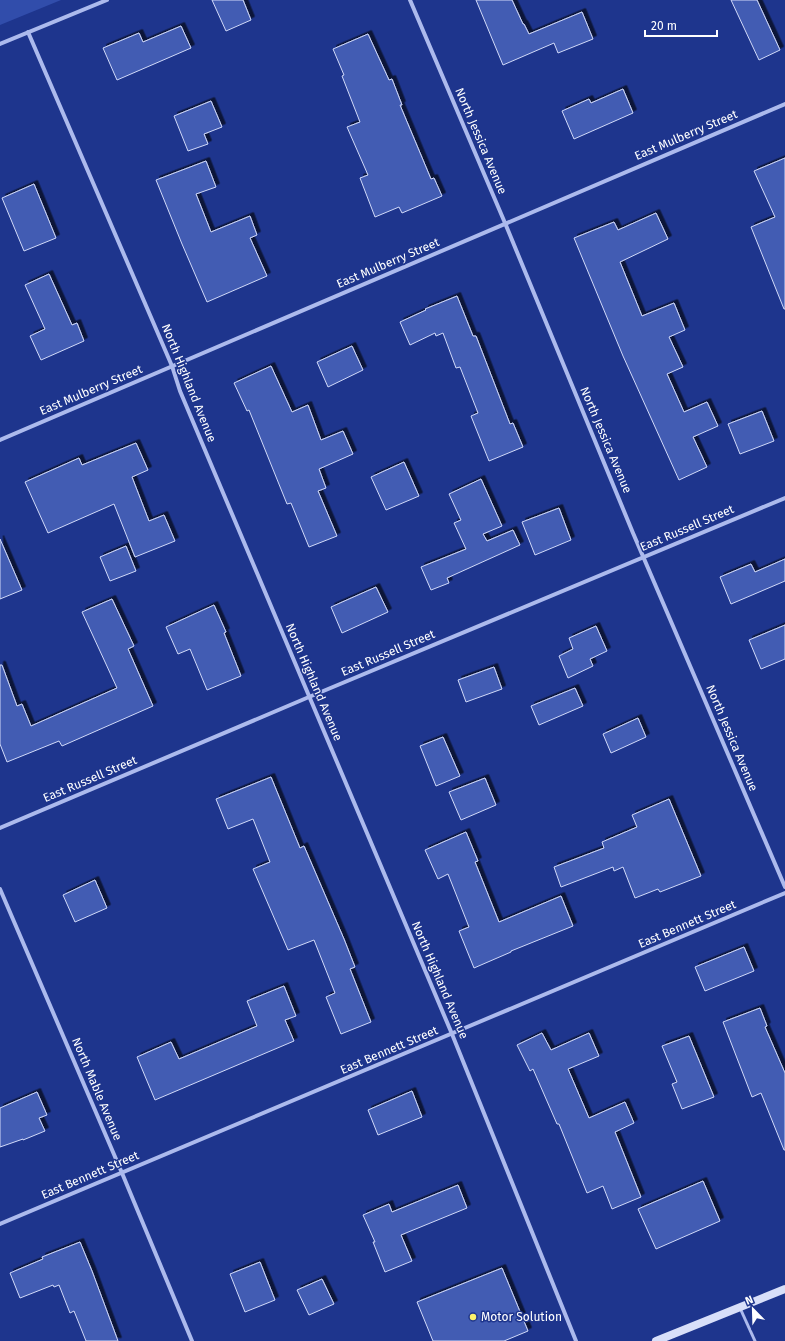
<svg xmlns="http://www.w3.org/2000/svg" width="785" height="1341" font-family="'Fira Sans',sans-serif">
	<style>
		.green { fill: #314dab }
		.building { fill: #425bb3; stroke: #d1daf9; filter: url(#shadow) }
		.lines { fill: none; stroke-linecap: round; stroke-linejoin: round }
		.lane { stroke: #acbaed; stroke-width: 3 }
		.street { stroke: #acbaed; stroke-width: 4 }
		.secondary { stroke: #d8dff9; stroke-width: 8 }
		.poi-dot { fill: #fbf26b; stroke: #1e358d; stroke-width: 1.5 }
		.labels { text-anchor: middle; stroke-width: 3; stroke-linejoin: round; paint-order: stroke }
		.street-label { font-size: 12px; fill: #fff; stroke: #1e358d }
		.poi-label { font-size: 12px; fill: #fff; stroke: #1e358d; text-anchor: start }
	</style>
	<defs>
		<filter id="shadow"><feDropShadow dx="3.5" dy="-3.5" stdDeviation="0" flood-color="#0009"/></filter>
	</defs>
	<rect width="100%" height="100%" fill="#1e358d"/>
	<path class="green" d="M0,0H61L0,25Z"/>
	<g class="building">
		<path d="M212,0H243L251,20L226,31Z"/>
		<path d="M476,0H512L523,24H524L529,34L582,12L593,39L558,53L554,43L503,65Z"/>
		<path d="M731,0H757L780,50L759,60Z"/>
		<path d="M181,26L191,48L117,80L103,48L139,33L143,42Z"/>
		<path d="M368,34L389,80L392,79L402,105H400L431,179L434,178L442,196L402,213L399,207L375,217L360,178L368,175L347,127L360,122L342,76L344,75L333,49Z"/>
		<path d="M623,89L633,113L574,139L562,111L589,99L591,103Z"/>
		<path d="M211,101L222,127L204,134L208,144L188,151L174,116Z"/>
		<path d="M785,158V309H784L751,227L775,217L754,171Z"/>
		<path d="M206,161L216,187L196,194L211,232L250,216L257,235L250,238L267,276L207,302L182,244L156,180Z"/>
		<path d="M34,184L56,238L24,251L2,198Z"/>
		<path d="M656,213L668,239L620,262L642,316L674,303L685,330L669,337L683,367L667,374L684,412L707,402L718,426L693,437L707,467L679,480L623,356L574,238L614,222L618,230Z"/>
		<path d="M49,274L72,325L77,323L84,341L41,360L30,336L45,329L25,285Z"/>
		<path d="M457,296L473,336H476L510,424L513,423L523,447L489,461L471,416L478,413L460,367L456,368L443,333L436,336L435,333L410,345L400,322L426,310L425,309Z"/>
		<path d="M352,346L363,370L328,387L317,362Z"/>
		<path d="M271,366L292,412L308,405L321,440L343,431L353,454L319,469L326,488L318,491L337,536L309,547L291,503L287,504L249,410L247,411L234,383Z"/>
		<path d="M762,411L774,441L740,454L728,424Z"/>
		<path d="M136,443L148,470L132,477L149,521L164,515L175,541L135,557L114,504L48,533L25,482L79,458L82,465Z"/>
		<path d="M404,462L419,496L386,510L371,477Z"/>
		<path d="M481,479L502,526L483,534L487,541L513,530L520,545L447,578L449,583L431,590L421,567L466,549L454,523L461,520L449,494Z"/>
		<path d="M559,508L571,540L535,555L522,522Z"/>
		<path d="M0,539L22,590L0,599Z"/>
		<path d="M126,546L136,571L110,581L100,557Z"/>
		<path d="M785,559V581L731,604L720,577L751,564L755,572Z"/>
		<path d="M376,587L388,612L342,633L331,607Z"/>
		<path d="M112,599L134,646L128,649L153,706L62,746L59,741L7,762L0,744V665H2L17,706L22,704L31,726L117,688L82,612Z"/>
		<path d="M214,605L226,632L224,633L241,676L207,690L190,649L178,654L166,627Z"/>
		<path d="M785,625V659L761,669L749,640Z"/>
		<path d="M596,626L607,651L590,659L593,666L568,678L559,656L573,649L569,638Z"/>
		<path d="M494,667L502,689L466,702L458,680Z"/>
		<path d="M575,688L583,706L539,725L531,706Z"/>
		<path d="M638,718L646,737L611,753L603,734Z"/>
		<path d="M443,737L460,776L436,786L420,746Z"/>
		<path d="M271,777L300,848L304,846L344,939L355,967L350,969L371,1022L341,1034L326,997L335,993L314,940L288,950L253,869L270,862L253,819L228,829L216,799Z"/>
		<path d="M485,778L496,805L461,820L449,792Z"/>
		<path d="M669,799L701,876L660,892L658,889L635,898L623,867L614,871L613,867L561,887L554,867L604,848L602,842L637,827L632,815Z"/>
		<path d="M466,832L478,861L475,862L499,922L561,896L573,926L511,951V952L474,968L459,931L469,927L448,874L438,879L425,850Z"/>
		<path d="M95,880L107,908L75,922L63,895Z"/>
		<path d="M744,947L754,971L705,991L695,967Z"/>
		<path d="M284,986L296,1016L285,1020L294,1041L155,1100L137,1057L171,1042L179,1059L257,1026L247,1001Z"/>
		<path d="M760,1008L767,1026L765,1027L785,1073V1150H784L761,1093L752,1097L723,1022Z"/>
		<path d="M542,1033L551,1050L589,1033L599,1056L568,1069L589,1118L625,1102L634,1123L615,1132L641,1197L612,1209L603,1186L587,1193L559,1124H557L533,1069L530,1071L517,1045Z"/>
		<path d="M689,1036L714,1097L682,1109L672,1084L677,1082L662,1046Z"/>
		<path d="M412,1091L422,1117L378,1135L368,1110Z"/>
		<path d="M37,1092L47,1115L39,1118L45,1131L23,1140V1139L0,1147V1108Z"/>
		<path d="M703,1181L720,1221L656,1249L638,1209Z"/>
		<path d="M458,1185L467,1208L401,1235L412,1261L385,1272L373,1242H375L363,1215L389,1204L392,1212Z"/>
		<path d="M80,1242L92,1271L118,1341H86L74,1311L70,1313L59,1285L54,1287L53,1285L20,1298L10,1273L43,1259L42,1257Z"/>
		<path d="M260,1262L275,1300L245,1312L230,1274Z"/>
		<path d="M502,1268L528,1331L504,1341H433L417,1302Z"/>
		<path d="M322,1279L334,1304L309,1315L297,1290Z"/>
	</g>
	<g class="lines">
		<path class="lane" d="M740,1308L755,1341"/>
		<g class="street">
			<path d="M410,0L505,223L633,533L785,887"/>
			<path d="M28,32L172,366L180,391L452,1034L576,1341"/>
			<path d="M0,44L107,0"/>
			<path d="M0,440L785,104"/>
			<path d="M0,828L309,697L785,498"/>
			<path d="M0,889L122,1173L192,1341"/>
			<path d="M0,1224L785,893"/>
		</g>
		<path class="secondary" d="M656,1341L785,1289"/>
	</g>
	<circle class="poi-dot" cx="473" cy="1317" r="4"/>
	<g class="labels">
		<g class="street-label">
			<text transform="translate(686 135) rotate(-23)" y="4">East Mulberry Street</text>
			<text transform="translate(481 141) rotate(67)" y="4">North Jessica Avenue</text>
			<text transform="translate(388 263) rotate(-23)" y="4">East Mulberry Street</text>
			<text transform="translate(189 383) rotate(68)" y="4">North Highland Avenue</text>
			<text transform="translate(91 390) rotate(-23)" y="4">East Mulberry Street</text>
			<text transform="translate(606 440) rotate(67)" y="4">North Jessica Avenue</text>
			<text transform="translate(687 528) rotate(-23)" y="4">East Russell Street</text>
			<text transform="translate(388 653) rotate(-23)" y="4">East Russell Street</text>
			<text transform="translate(314 682) rotate(67)" y="4">North Highland Avenue</text>
			<text transform="translate(732 738) rotate(67)" y="4">North Jessica Avenue</text>
			<text transform="translate(90 779) rotate(-23)" y="4">East Russell Street</text>
			<text transform="translate(687 924) rotate(-23)" y="4">East Bennett Street</text>
			<text transform="translate(440 980) rotate(67)" y="4">North Highland Avenue</text>
			<text transform="translate(389 1050) rotate(-23)" y="4">East Bennett Street</text>
			<text transform="translate(97 1089) rotate(67)" y="4">North Mable Avenue</text>
			<text transform="translate(90 1175) rotate(-23)" y="4">East Bennett Street</text>
		</g>
		<g class="poi-label">
			<text x="481" y="1321">Motor Solution</text>
		</g>
	</g>
	<g transform="translate(753 1309) rotate(337)" stroke="#1e358d" stroke-width="3" paint-order="stroke">
	<path d="M0-3L7 15L0 10L-7 15Z" fill="#ffffff"/>
	<text y="-6" font-size="11" font-weight="bold" text-anchor="middle" fill="#ffffff">N</text>
	</g>
	<path d="M645 30v6h72v-6" fill="none" stroke="#ffffff" stroke-width="2"/>
	<text x="651" y="30" font-size="12" fill="#ffffff" stroke="#1e358d" stroke-width="3" paint-order="stroke">20 m</text>
</svg>
